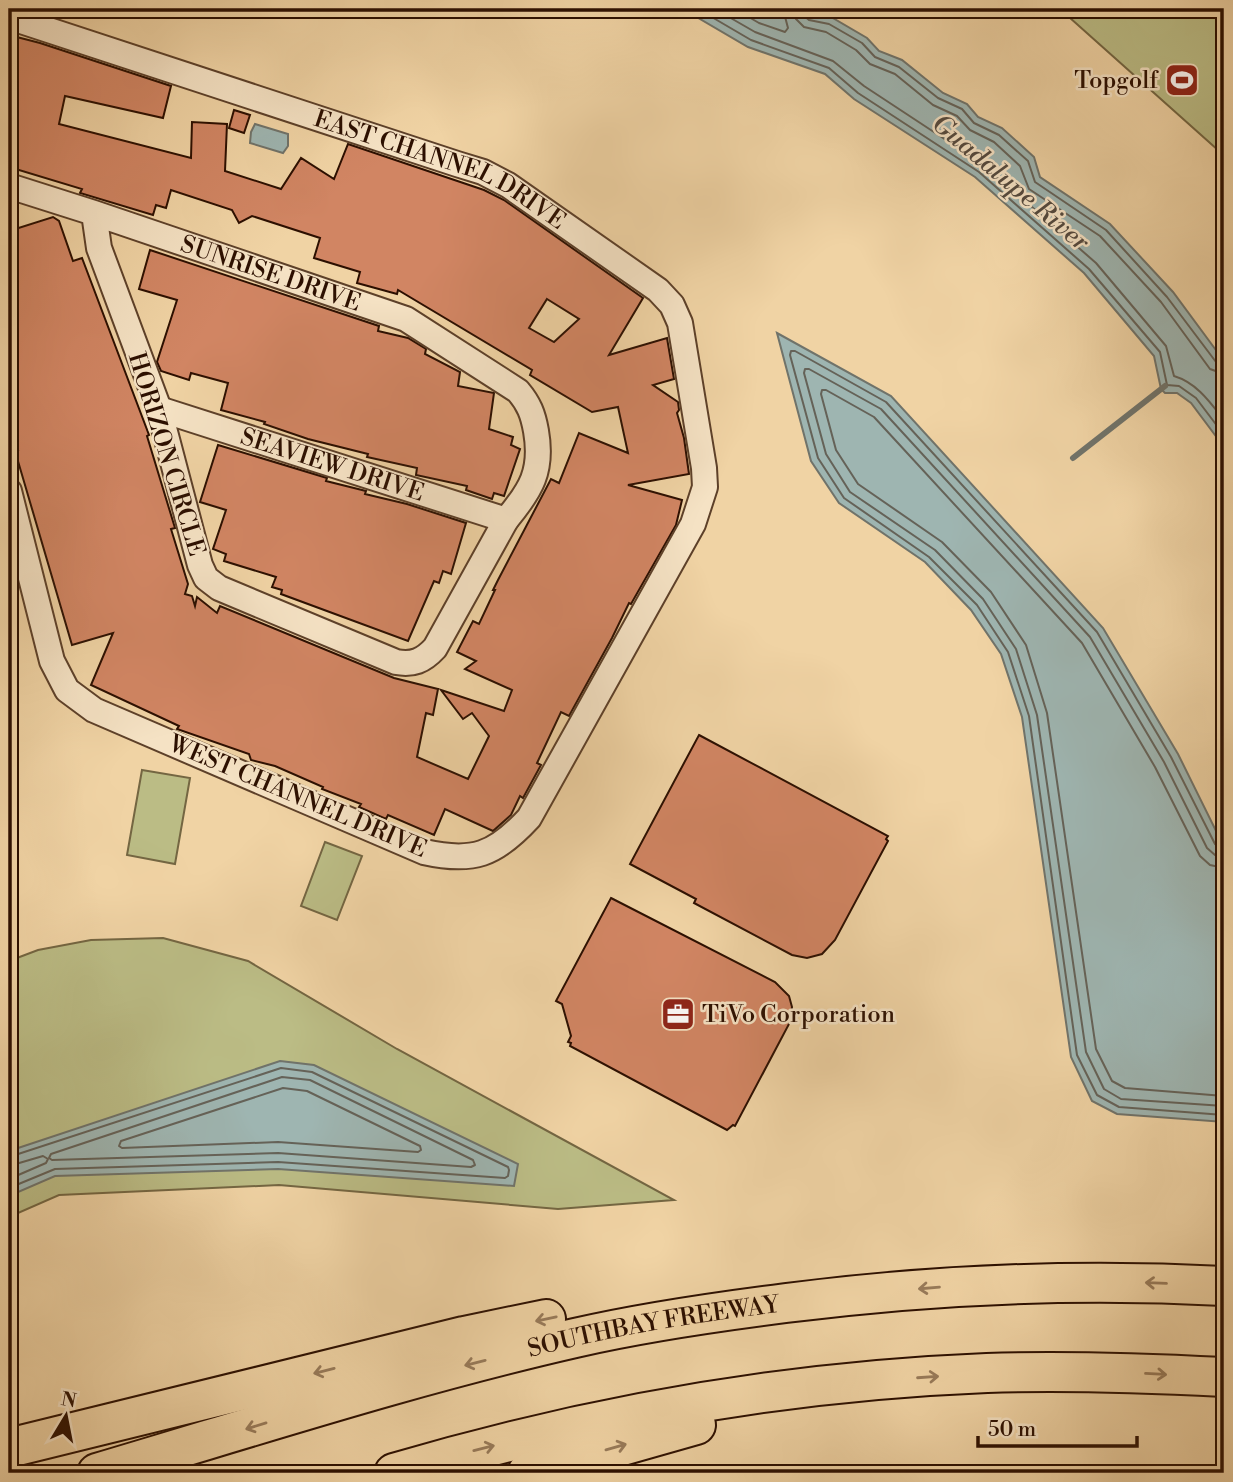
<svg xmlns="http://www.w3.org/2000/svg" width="1233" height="1482" font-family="'Libre Bodoni',serif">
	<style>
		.green { fill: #bbbc85; stroke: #746642; stroke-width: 2 }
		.water { fill: #9eb5b1; stroke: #70736a; stroke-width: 2 }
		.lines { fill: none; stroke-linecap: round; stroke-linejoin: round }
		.shore { stroke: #656258; stroke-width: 2 }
		.stream { stroke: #70736a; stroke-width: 6 }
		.building { fill: #d18563; stroke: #2c0f00; stroke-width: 2; fill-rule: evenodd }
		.street-casing { stroke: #5d4029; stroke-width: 28 }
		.highway-casing { stroke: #2c0f00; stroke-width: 42 }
		.street { stroke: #f5e2c4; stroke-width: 24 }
		.highway { stroke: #f0d3a4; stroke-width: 38 }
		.oneway { stroke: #987b5a }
		.labels { text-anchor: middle; stroke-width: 5; stroke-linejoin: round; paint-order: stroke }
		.poi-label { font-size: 24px; fill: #2c0f00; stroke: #f5e2c4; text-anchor: end }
		.street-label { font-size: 24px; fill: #2c0f00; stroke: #f5e2c4 }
		.water-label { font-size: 26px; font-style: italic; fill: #54493e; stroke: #f5e2c4 }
	</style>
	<rect width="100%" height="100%" fill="#f0d3a4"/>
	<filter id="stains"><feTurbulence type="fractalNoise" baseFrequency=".00286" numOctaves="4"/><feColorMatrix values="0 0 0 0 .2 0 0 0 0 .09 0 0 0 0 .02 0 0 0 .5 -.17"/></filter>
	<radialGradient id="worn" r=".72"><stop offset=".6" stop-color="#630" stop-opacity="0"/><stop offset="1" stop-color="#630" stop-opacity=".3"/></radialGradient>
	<g class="green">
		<path d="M1060,9H1224V156L1219,151Z"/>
		<path d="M142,770L190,778L175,864L127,855Z"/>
		<path d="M325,842L362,856L337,920L301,906Z"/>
		<path d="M163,938L248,961L397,1049L674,1200L558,1209L279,1185L59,1195L9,1217V961L38,950L91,940Z"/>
	</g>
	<g class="water">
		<path d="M683,9H805L813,14L831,17L867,38L879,51L902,60L943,93L967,104L978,117L1002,128L1034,157L1040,177L1110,224L1173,292L1224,361V447L1191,403L1177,393H1165L1161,389L1154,356L1084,273L975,177L854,99L825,74L748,47Z"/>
		<path d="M255,124L288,134V146L283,153L250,143L251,132Z"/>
		<path d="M777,333L891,396L1103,628L1178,754L1224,847V1122L1117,1114L1092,1101L1071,1057L1022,717L1001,654L971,610L925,562L839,503L811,461Z"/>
		<path d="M280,1061L314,1065L518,1164L514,1186L278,1169L55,1176L9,1196V1151Z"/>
	</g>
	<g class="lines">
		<g class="shore">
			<path d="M698,9L751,40L829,68L858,93L979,172L1089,269L1160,352L1167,385L1179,386L1196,398L1224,435"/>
			<path d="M715,9L755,32L833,61L864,86L984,165L1096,263L1166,346L1174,376C1197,383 1210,402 1224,420"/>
			<path d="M735,9L759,23L785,32L788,28L783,9"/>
			<path d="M794,9L796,19L804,27L826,32L856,50L870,64L895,74L933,105L957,116L970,130L994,142L1020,166L1029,189L1100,236L1161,302L1210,369L1224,374"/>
			<path d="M802,9L803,15L809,20L829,24L862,43L875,57L899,67L938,98L962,109L974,123L999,135L1028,161L1035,182L1106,230L1167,297L1216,362L1224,365"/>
			<path d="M1224,848L1215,844L1171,757L1097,632L886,402L795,351H791L790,355L818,458L844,498L929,557L977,605L1008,652L1029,716L1077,1055L1097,1095L1119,1107L1224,1115"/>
			<path d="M1224,857L1215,855L1207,848L1164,762L1090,637L881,409L809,369H805L804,373L826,454L850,492L935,550L983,599L1016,649L1037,715L1086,1052L1104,1089L1121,1099L1224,1106"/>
			<path d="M1224,868L1210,865L1200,856L1155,767L1082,643L874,417L826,390H822L821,394L836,450L858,484L942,542L991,592L1026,645L1047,713L1096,1049L1112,1081L1125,1088L1224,1096"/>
			<path d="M282,1077L310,1080L473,1160L475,1165L471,1167L278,1153L52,1160L49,1158L51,1154Z"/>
			<path d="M283,1088L307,1091L420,1146L421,1150L418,1152L278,1142L122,1148L119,1146L121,1141Z"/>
			<path d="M9,1157L281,1068L312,1072L508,1167L509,1170L508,1176L505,1178L278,1162L55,1169L9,1188"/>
			<path d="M9,1166L43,1156L48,1159L46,1163L9,1179"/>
		</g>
		<path class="stream" d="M1073,458L1165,386"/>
	</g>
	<g class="building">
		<path d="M9,35L40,43L171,86L163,118L65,96L59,124L191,158L192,122L227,124L225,171L281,189L301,158L334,179L348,144L484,190L504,200L643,298L609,355L667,338L674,379L653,385L678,402L679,410L677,413L684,438L689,474L628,485L682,500L676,525L631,604L629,603L612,638L569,716L561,712L537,763L541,765L523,798L520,796L511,815L493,831L445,809L434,835L388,815L386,819L359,807L361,804L322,789L323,787L275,766L251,760L249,754L177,729L179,726L91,685L113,633L72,645L15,451L18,450L9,428V231L53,217L59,221L73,261L82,258L149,435L147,436L175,528L171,529L188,584L185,594L192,596L195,606L197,597L217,613L220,606L394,678L438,689L433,715L426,713L417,757L468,779L489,736L472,713L463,719L441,690L504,711L512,690L465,669L476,661L457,652L473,621L479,624L495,590H493L498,580L551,479L559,483L579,433L628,453L618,407L592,412L530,375L532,370L398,290L397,294L357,283L360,272L314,258L320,238L252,216L239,223L232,210L171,190L166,208L156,205L153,215L80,193L82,189L9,167ZM547,299L579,319L554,342L529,328Z"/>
		<path d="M234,110L250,115L244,133L229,128Z"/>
		<path d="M150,250L379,326L378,331L408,338L426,349L425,354L460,372L458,386L494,393L489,429L513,437L511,445L520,449L504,496L494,493L492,499L466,490L467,486L416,475L417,468L367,457L368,454L308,439L264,424L265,422L221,410L228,383L191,373L189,380L161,371L157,362L177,300L139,289Z"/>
		<path d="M218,445L327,478L326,481L366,491L365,494L407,504L466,523L451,574L443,571L439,583L434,581L408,641L281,594L282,590L272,587L276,577L224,561L226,554L213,549L226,510L200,502Z"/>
		<path d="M699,735L888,836L886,839L888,841L835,940L822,954L807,958L792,955L694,903L696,899L630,864Z"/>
		<path d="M611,898L775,982L789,996L792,1007L789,1024L735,1126L733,1125L727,1130L570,1046L571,1043L568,1042L571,1036L562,1004L556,1001Z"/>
	</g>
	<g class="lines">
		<g class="street-casing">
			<g id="street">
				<path id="s1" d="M9,17L457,164L483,172L508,185L658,290L672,305L680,323L704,468L705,487L693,524L529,818C495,855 473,863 424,852L94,710L67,690L52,661L9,491"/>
				<path id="s2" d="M9,186L94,213L406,319L518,391C529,404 533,414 536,431C543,471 531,490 506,520L435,648C423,661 413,665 396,662L219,588L206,578L200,565L159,409L99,248L94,213"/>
				<path id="s3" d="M159,409L506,520"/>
			</g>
		</g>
		<g class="highway-casing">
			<g id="highway">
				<path d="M9,1448L464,1336L546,1319"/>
				<path id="s4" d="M97,1473C256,1426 413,1375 575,1338C644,1322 715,1312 786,1303C935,1284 1074,1278 1224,1286"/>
				<path d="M394,1473C587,1416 785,1381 987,1373C1066,1370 1145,1373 1224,1377"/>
				<path d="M527,1473L696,1425"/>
			</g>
		</g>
		<use href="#street" class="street"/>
		<use href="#highway" class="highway"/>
	</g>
	<defs><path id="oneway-shaft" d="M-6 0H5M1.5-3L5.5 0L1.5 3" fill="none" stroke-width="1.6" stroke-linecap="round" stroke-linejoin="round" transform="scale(1.75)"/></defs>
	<g class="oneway">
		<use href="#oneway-shaft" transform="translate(1156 1283) rotate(-178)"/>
		<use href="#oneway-shaft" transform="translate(929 1288) rotate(175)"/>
		<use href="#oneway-shaft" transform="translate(546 1319) rotate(168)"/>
		<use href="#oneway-shaft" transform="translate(475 1363) rotate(166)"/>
		<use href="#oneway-shaft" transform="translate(324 1371) rotate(166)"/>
		<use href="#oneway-shaft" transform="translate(1156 1374) rotate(3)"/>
		<use href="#oneway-shaft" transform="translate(928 1377) rotate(-4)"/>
		<use href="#oneway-shaft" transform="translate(256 1426) rotate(163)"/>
		<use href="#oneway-shaft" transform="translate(616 1447) rotate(-16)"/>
		<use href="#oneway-shaft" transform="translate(484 1448) rotate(-14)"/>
	</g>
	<defs>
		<g id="stadium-square" transform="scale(1.75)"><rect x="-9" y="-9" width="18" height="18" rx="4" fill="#8f2418" stroke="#f5e2c4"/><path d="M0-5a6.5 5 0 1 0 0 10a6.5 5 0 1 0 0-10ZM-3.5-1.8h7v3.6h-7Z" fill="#fff"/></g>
		<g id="office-square" transform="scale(1.75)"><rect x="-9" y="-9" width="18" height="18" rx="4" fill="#8f2418" stroke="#f5e2c4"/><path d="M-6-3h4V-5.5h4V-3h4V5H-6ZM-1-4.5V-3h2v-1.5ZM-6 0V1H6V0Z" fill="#fff"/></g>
	</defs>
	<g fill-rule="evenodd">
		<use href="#stadium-square" x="1182" y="80"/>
		<use href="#office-square" x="678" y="1014"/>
	</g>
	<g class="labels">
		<g class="poi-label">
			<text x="1158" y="88">Topgolf</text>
			<text x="702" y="1022" text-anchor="start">TiVo Corporation</text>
		</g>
		<g class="street-label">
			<text dy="8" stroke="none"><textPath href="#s1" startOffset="458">EAST CHANNEL DRIVE</textPath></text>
			<text dy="8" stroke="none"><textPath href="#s2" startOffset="276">SUNRISE DRIVE</textPath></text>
			<text transform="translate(167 454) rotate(73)" y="8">HORIZON CIRCLE</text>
			<text dy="8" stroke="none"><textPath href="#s3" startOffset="182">SEAVIEW DRIVE</textPath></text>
			<text transform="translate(298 796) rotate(23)" y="8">WEST CHANNEL DRIVE</text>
			<text dy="8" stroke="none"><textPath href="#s4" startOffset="576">SOUTHBAY FREEWAY</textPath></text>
		</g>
		<g class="water-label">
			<text transform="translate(1011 182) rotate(40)" y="9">Guadalupe River</text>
		</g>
	</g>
	<rect width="1233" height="1482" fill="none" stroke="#f0d3a4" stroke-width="35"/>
	<rect x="10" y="10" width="1212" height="1461" fill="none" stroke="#2c0f00" stroke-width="3.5"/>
	<rect x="18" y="18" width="1198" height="1447" fill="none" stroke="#2c0f00" stroke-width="2"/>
	<g transform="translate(66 1416) rotate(10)" stroke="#f5e2c4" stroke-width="5" paint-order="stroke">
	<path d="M0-5L12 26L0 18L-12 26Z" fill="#2c0f00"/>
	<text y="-10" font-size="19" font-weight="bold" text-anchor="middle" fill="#2c0f00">N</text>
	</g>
	<path d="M978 1436v10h159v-10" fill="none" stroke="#2c0f00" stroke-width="3.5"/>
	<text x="988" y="1436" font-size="21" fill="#2c0f00" stroke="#f5e2c4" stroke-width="5" paint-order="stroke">50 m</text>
	<rect width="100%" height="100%" filter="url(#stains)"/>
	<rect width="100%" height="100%" fill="url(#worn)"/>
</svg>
